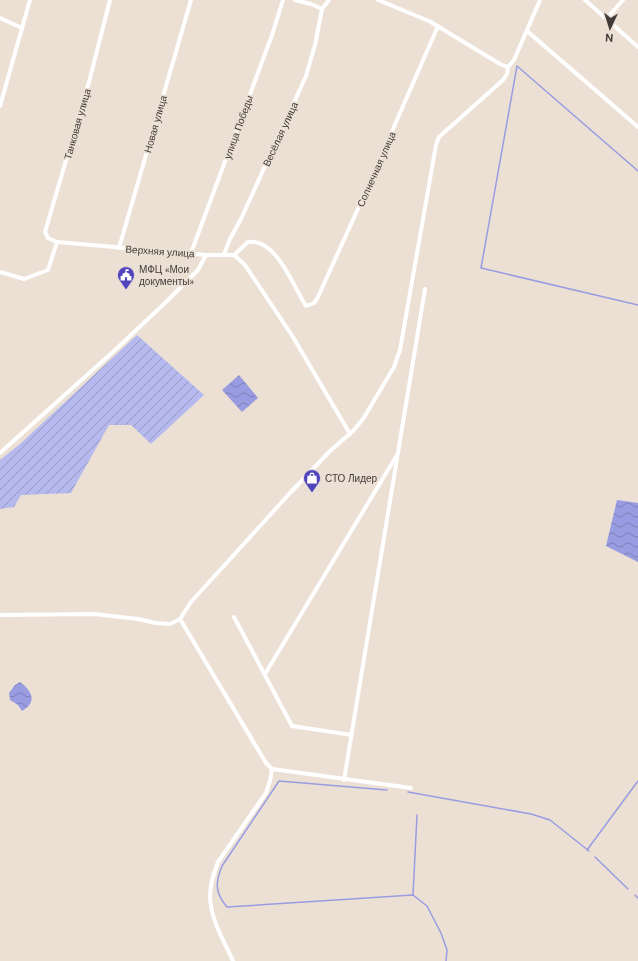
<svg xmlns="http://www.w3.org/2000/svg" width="638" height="961" font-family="'DM Sans',sans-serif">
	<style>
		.garden { fill: url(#garden-furrows) }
		.water { fill: url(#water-waves) }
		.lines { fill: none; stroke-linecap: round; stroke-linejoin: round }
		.stream { stroke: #999ce1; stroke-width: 1.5 }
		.minor { stroke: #fff; stroke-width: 4 }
		.labels { text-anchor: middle; stroke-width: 3.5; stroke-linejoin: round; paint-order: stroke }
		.street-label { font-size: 10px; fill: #403b37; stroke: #ece0d5 }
		.poi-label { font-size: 10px; fill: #403b37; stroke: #ece0d5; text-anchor: start }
	</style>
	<defs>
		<pattern id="garden-furrows" width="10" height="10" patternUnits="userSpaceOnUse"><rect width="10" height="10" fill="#b5b9ed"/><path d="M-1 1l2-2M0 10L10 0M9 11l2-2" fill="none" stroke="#9598c1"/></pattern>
		<pattern id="water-waves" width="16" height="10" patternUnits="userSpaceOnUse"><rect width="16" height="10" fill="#999ce1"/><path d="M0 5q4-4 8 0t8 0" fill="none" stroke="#7e80b7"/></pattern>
	</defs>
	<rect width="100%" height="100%" fill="#ece0d5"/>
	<path class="garden" d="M137,335L204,395L151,444L131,425H109L71,493L21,495L14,507L0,509V460L20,444Z"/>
	<g class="water">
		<path d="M239,375L258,398L242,412L222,390Z"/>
		<path d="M617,500L638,503V562L606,546Z"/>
		<path d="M20,682C32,691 38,702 22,711L18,705L10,700L9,693L15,685Z"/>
	</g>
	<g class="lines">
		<g class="stream">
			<path d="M638,171L517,66L481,268L638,305"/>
			<path d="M387,790L279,781L222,866C215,883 215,893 227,907L413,895L427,906L441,933L447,950L446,961"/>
			<path d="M408,792L531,814L550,820L589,851"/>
			<path d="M587,850L638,781"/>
			<path d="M595,857L628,889"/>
			<path d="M413,895L417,815"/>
			<path d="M635,895L638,898"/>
		</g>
		<g class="minor">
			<path d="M110,0L89,82L45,232L48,238L57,242L206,255H234L248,242C276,237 294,288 306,306L314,303L317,299L362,200L438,26"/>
			<path d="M295,0L311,4L322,9L329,0"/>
			<path d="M378,0L429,21L500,64L508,67L514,60L540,0"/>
			<path d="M585,0L638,47"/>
			<path d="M0,18L22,28"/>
			<path d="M607,18L623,0"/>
			<path d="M527,31L638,127"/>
			<path d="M0,106L30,0"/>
			<path d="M119,248L191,0"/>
			<path d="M191,253L272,35L283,0"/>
			<path d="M224,254L230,239L241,219L306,76L315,45L322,9"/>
			<path d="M234,255L245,265L293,337L350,434"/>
			<path d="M0,272L24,279L48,270L57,242"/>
			<path d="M0,453L115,350L166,302L198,270L206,255"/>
			<path d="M0,615L94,614L138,619L156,623L170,624L180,619L191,602L290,493L330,451L353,431L363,419L394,367L400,350L436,145L439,137L503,80L507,74L508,67"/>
			<path d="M234,617L292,726L352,735"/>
			<path d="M180,619L266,763L272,769L270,781L266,793L218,862C214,873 210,884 210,896C210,918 224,941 233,961"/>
			<path d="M265,674L397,455"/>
			<path d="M272,769L411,788"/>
			<path d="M344,780L425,289"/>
		</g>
	</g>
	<defs>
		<g id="civic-pin" transform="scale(0.9)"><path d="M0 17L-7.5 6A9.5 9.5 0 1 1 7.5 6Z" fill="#5145bd" stroke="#ece0d5"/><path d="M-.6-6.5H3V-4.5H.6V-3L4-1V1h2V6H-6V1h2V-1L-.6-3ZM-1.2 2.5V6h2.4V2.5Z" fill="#fff"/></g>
		<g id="shop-pin" transform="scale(0.9)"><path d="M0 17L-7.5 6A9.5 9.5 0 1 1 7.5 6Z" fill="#5145bd" stroke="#ece0d5"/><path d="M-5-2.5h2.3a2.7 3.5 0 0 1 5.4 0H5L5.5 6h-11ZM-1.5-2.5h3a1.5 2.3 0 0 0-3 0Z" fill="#fff"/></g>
	</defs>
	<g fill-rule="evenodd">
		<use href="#civic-pin" x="126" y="275"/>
		<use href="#shop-pin" x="312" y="478"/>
	</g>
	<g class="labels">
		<g class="street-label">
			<text transform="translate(77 124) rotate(-74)" y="4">Танковая улица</text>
			<text transform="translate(155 124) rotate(-74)" y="4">Новая улица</text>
			<text transform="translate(238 127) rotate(-70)" y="4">улица Победы</text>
			<text transform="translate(280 134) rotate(-65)" y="4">Весёлая улица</text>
			<text transform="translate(376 169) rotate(-66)" y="4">Солнечная улица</text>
			<text transform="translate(160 251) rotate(4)" y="4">Верхняя улица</text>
		</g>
		<g class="poi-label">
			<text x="139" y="273">МФЦ «Мои<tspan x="139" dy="12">документы»</tspan></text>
			<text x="325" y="482">СТО Лидер</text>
		</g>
	</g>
	<g transform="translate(610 28) rotate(184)" stroke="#ece0d5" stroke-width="3" paint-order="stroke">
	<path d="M0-3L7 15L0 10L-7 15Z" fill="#403b37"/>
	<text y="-6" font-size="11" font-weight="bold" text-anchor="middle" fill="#403b37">N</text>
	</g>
</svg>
